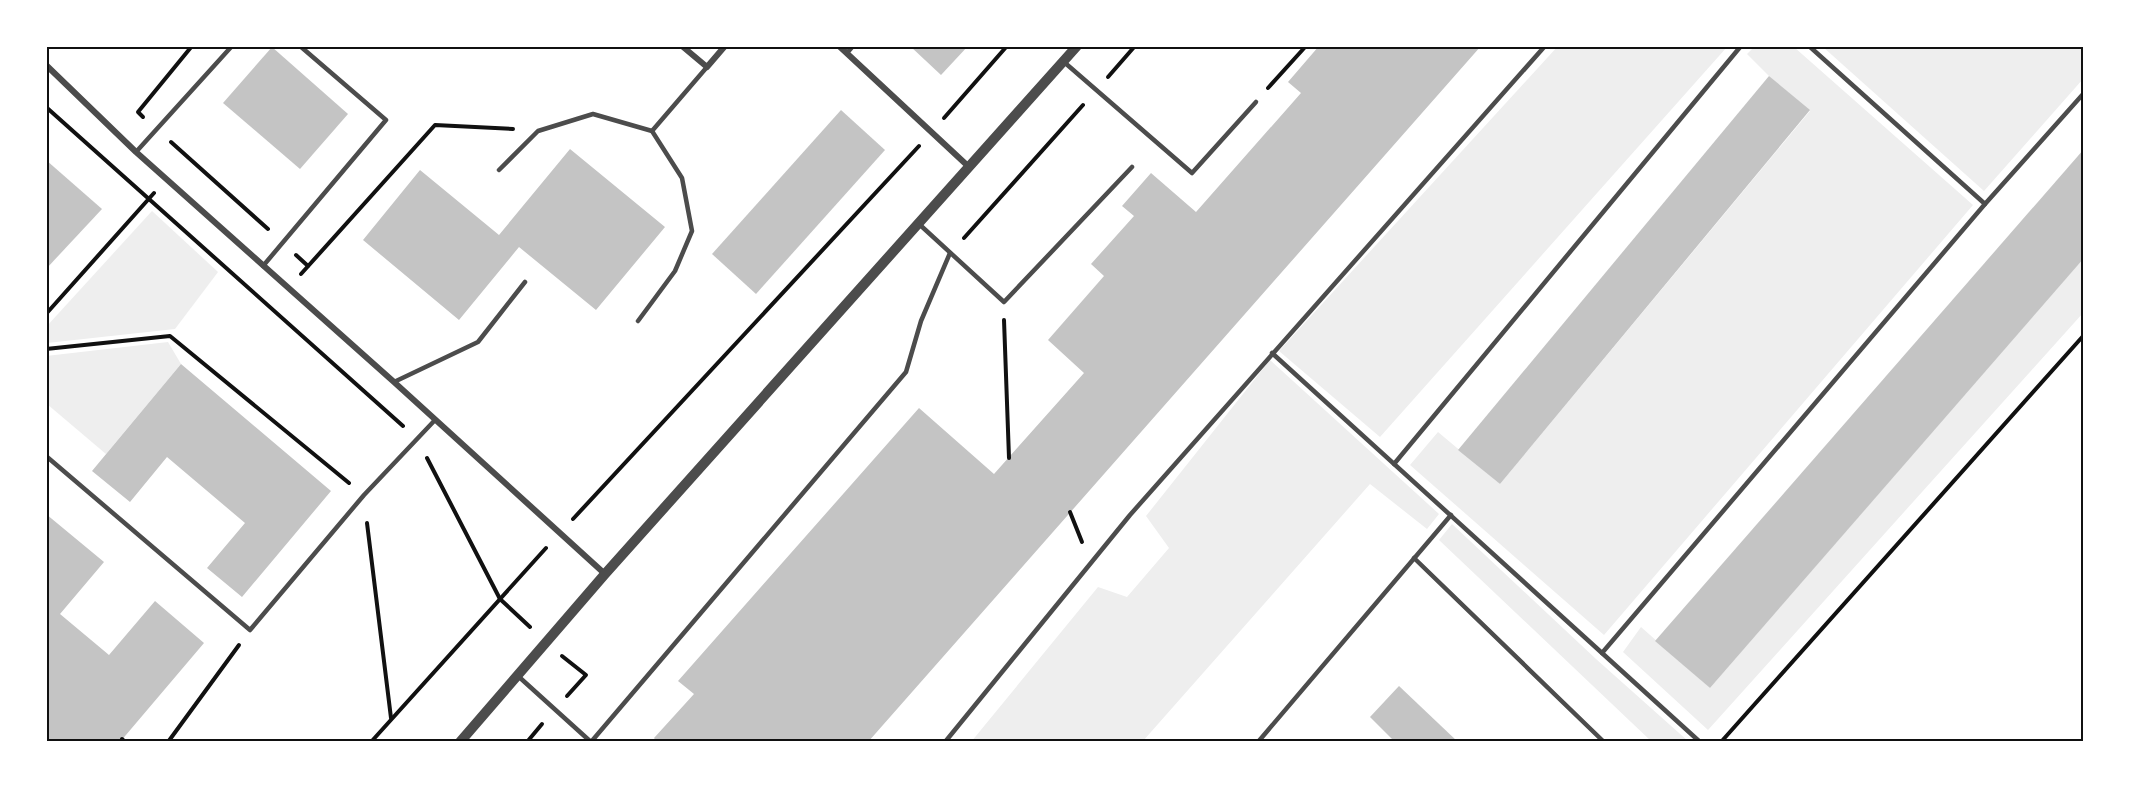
<svg xmlns="http://www.w3.org/2000/svg" width="2130" height="788" font-family="Mulish,sans-serif">
	<style>
		.green { fill: #eee }
		.building { fill: #c4c4c4 }
		.lines { fill: none; stroke-linecap: round; stroke-linejoin: round }
		.path { stroke: #111; stroke-width: 4 }
		.service { stroke: #4c4c4c; stroke-width: 4.5 }
		.minor { stroke: #4c4c4c; stroke-width: 6 }
		.tertiary { stroke: #4c4c4c; stroke-width: 10 }
		.neatline { fill: none; stroke: #111; stroke-width: 2 }
	</style>
	<rect width="100%" height="100%" fill="#fff"/>
	<g class="green">
		<path d="M1558,46L1727,47L1380,437L1279,351Z"/>
		<path d="M1754,47H1794L1973,205L1604,635L1410,465L1438,432L1500,484L1810,111L1769,76L1747,54Z"/>
		<path d="M1823,47H2083V79L1984,191Z"/>
		<path d="M152,211L218,272L175,329L47,343V326Z"/>
		<path d="M2083,258V313L1708,730L1623,652L1641,627L1710,688Z"/>
		<path d="M168,342L181,364L106,454L47,404L46,356Z"/>
		<path d="M1270,360L1439,514L1427,529L1370,484L1143,741L971,742L1098,587L1127,597L1169,548L1146,516Z"/>
		<path d="M1452,524L1596,659L1688,741H1651L1439,540Z"/>
	</g>
	<g class="building">
		<path d="M910,46H968L941,75Z"/>
		<path d="M1319,46H1481L868,742H657L654,738L694,694L678,681L919,408L994,474L1084,373L1048,340L1104,276L1091,264L1134,216L1122,206L1151,173L1196,212L1301,93L1288,82Z"/>
		<path d="M272,47L348,114L300,169L223,103Z"/>
		<path d="M1769,76L1810,110L1500,484L1458,450Z"/>
		<path d="M841,110L885,150L756,294L712,254Z"/>
		<path d="M570,149L665,227L596,310L519,247L459,320L363,240L420,170L499,235Z"/>
		<path d="M2084,149V258L1710,688L1655,641Z"/>
		<path d="M46,160L102,209L46,269Z"/>
		<path d="M181,364L331,491L242,597L207,568L245,523L167,457L130,502L92,471Z"/>
		<path d="M46,514L104,562L60,614L109,655L155,601L204,643L120,742H46Z"/>
		<path d="M1399,686L1458,742H1395L1370,717Z"/>
	</g>
	<g class="lines">
		<g class="path">
			<path d="M1108,77L1135,46"/>
			<path d="M1268,88L1306,46"/>
			<path d="M46,107L403,426"/>
			<path d="M143,117L138,112L192,46"/>
			<path d="M944,118L1007,46"/>
			<path d="M171,142L268,229"/>
			<path d="M964,238L1083,105"/>
			<path d="M296,255L308,266"/>
			<path d="M301,274L435,125L513,129"/>
			<path d="M46,314L154,193"/>
			<path d="M1004,320L1009,458"/>
			<path d="M46,349L170,336L349,483"/>
			<path d="M427,458L500,599L530,627"/>
			<path d="M1070,512L1082,542"/>
			<path d="M573,519L919,146"/>
			<path d="M367,523L391,718"/>
			<path d="M562,656L586,675L567,696"/>
			<path d="M122,739L125,742"/>
			<path d="M168,742L239,645"/>
			<path d="M371,742L546,548"/>
			<path d="M527,742L542,724"/>
			<path d="M1721,742L2084,335"/>
		</g>
		<g class="service">
			<path d="M1809,46L1985,204"/>
			<path d="M847,53L853,46"/>
			<path d="M1064,62L1192,173L1256,102"/>
			<path d="M136,152L232,46"/>
			<path d="M499,170L538,131L593,114L652,131L707,67"/>
			<path d="M919,224L1004,302L1132,167"/>
			<path d="M263,266L386,120L300,46"/>
			<path d="M638,321L675,271L692,231L682,178L652,131"/>
			<path d="M1272,353L1602,653L1985,204L2084,93"/>
			<path d="M394,382L478,342L525,282"/>
			<path d="M46,456L250,630L364,495L435,420"/>
			<path d="M1394,464L1741,46"/>
			<path d="M1414,558L1604,742"/>
			<path d="M1602,653L1700,742"/>
			<path d="M518,676L591,742"/>
			<path d="M591,742L906,372L921,321L950,253"/>
			<path d="M945,742L1130,515L1545,46"/>
			<path d="M1258,742L1451,515"/>
		</g>
		<g class="minor">
			<path d="M682,46L707,67L725,46"/>
			<path d="M839,46L969,167"/>
			<path d="M46,65L136,152L394,382L605,574"/>
		</g>
		<path class="tertiary" d="M460,742L605,574L1077,46"/>
	</g>
	<rect width="2130" height="788" fill="none" stroke="#ffffff" stroke-width="96"/>
	<rect x="48" y="48" width="2034" height="692" class="neatline"/>
</svg>
